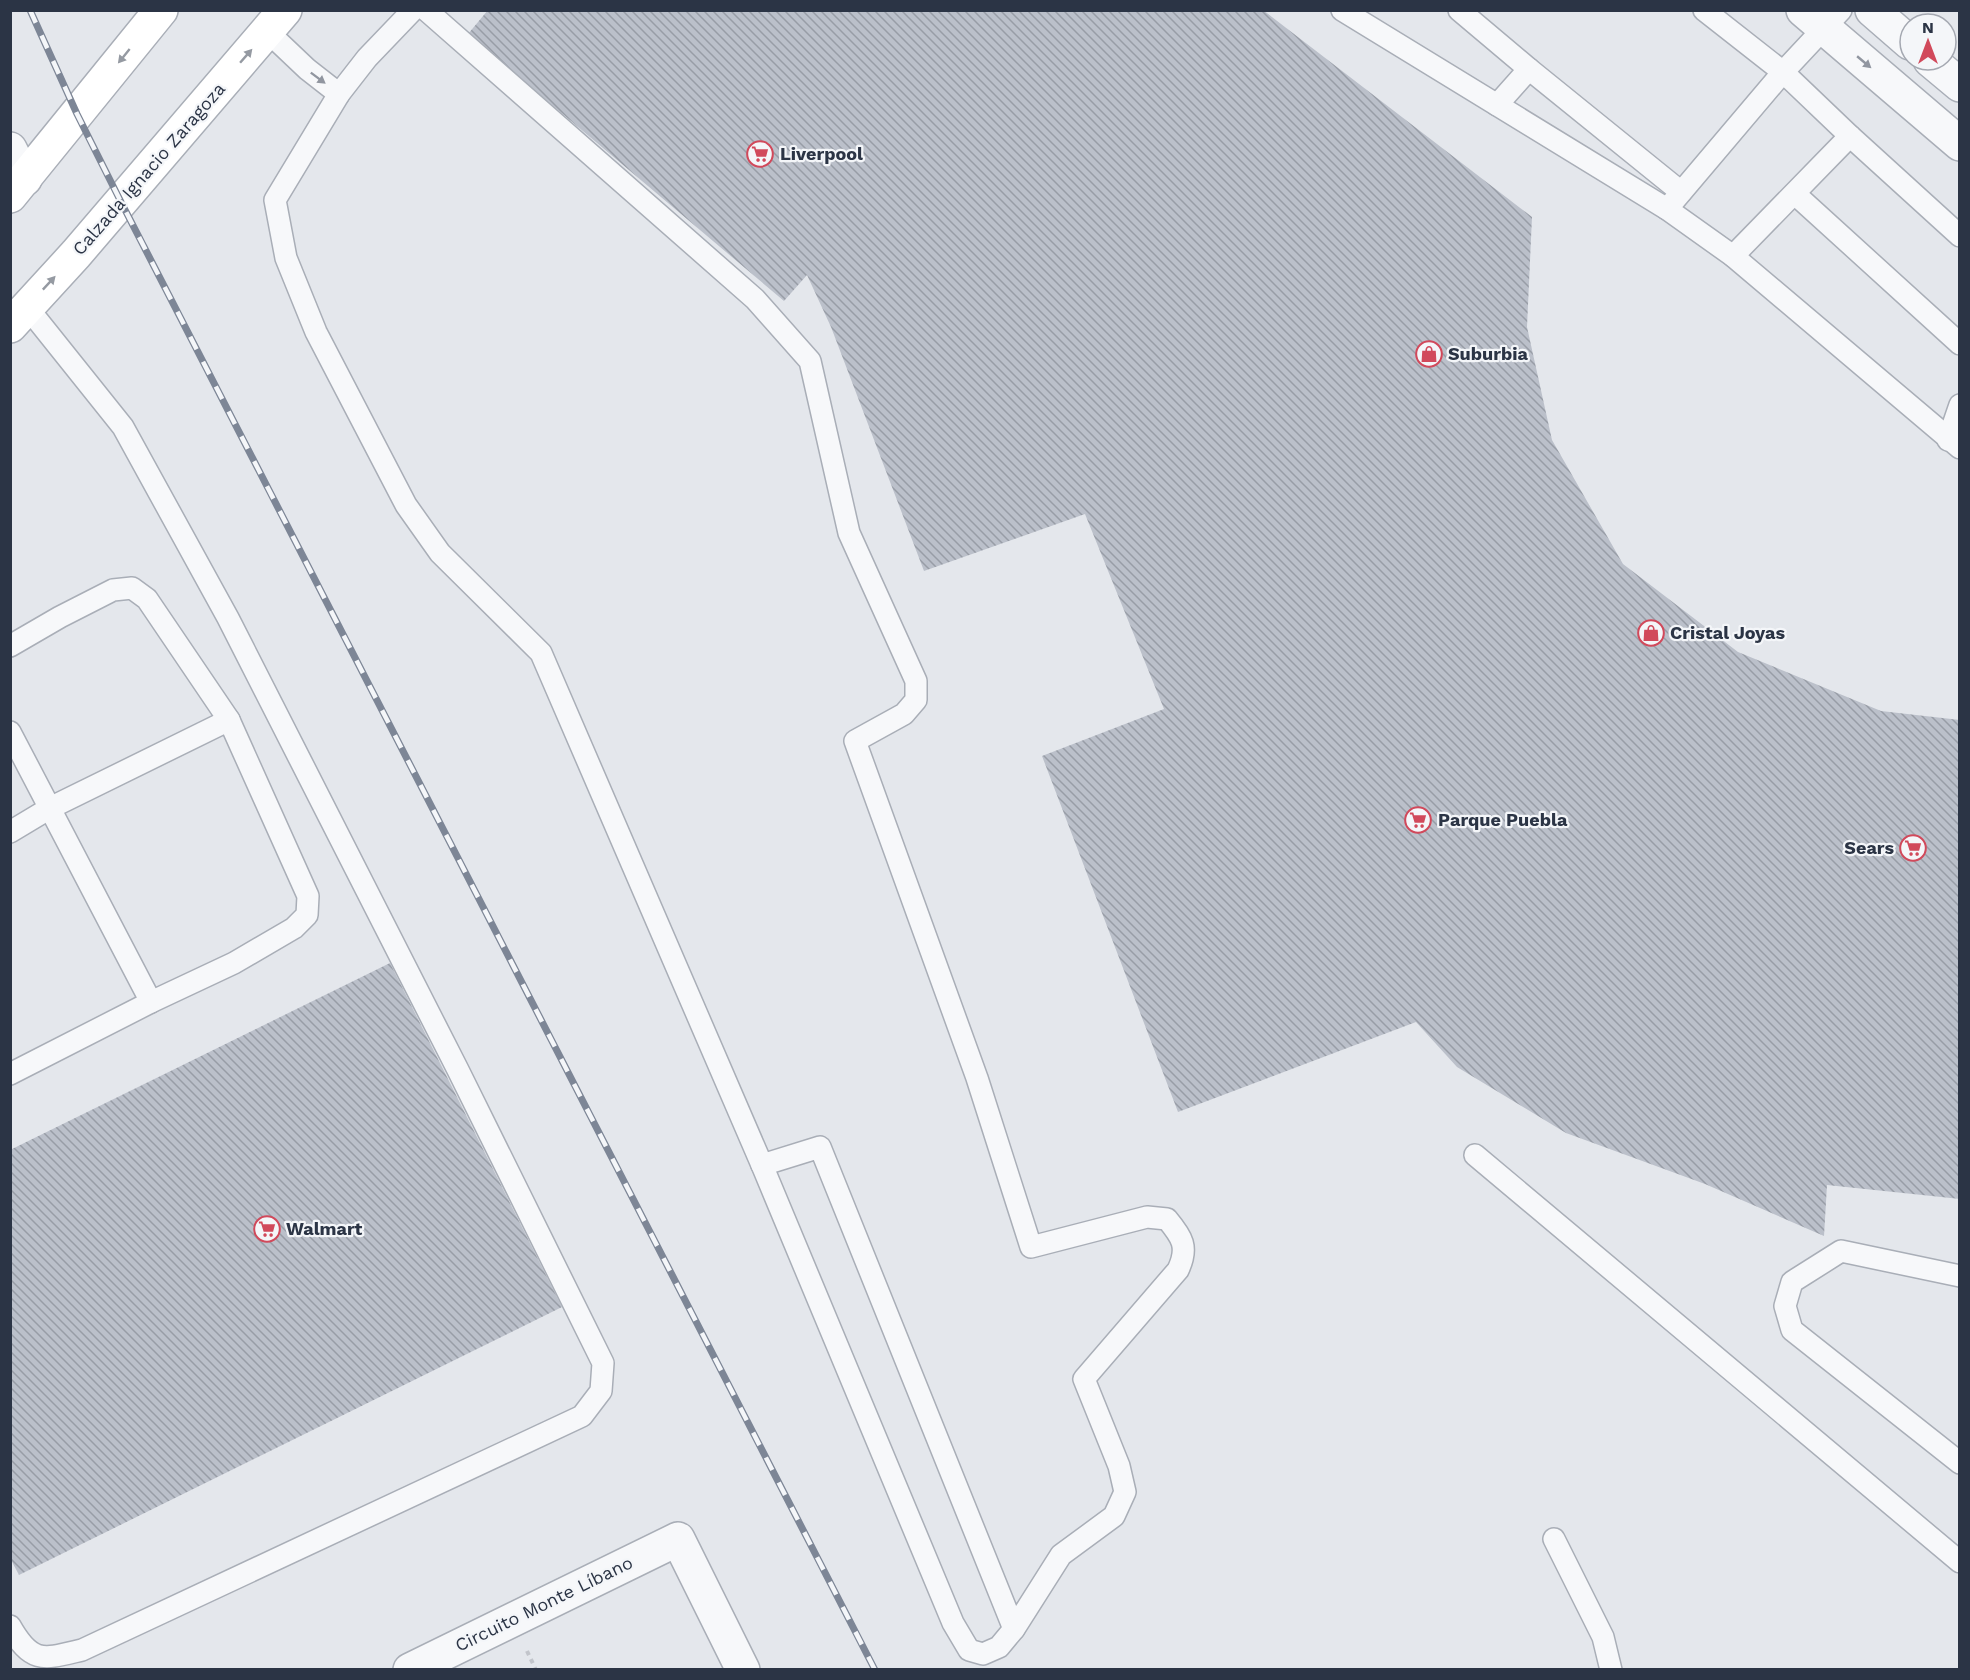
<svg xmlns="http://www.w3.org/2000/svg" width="1970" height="1680" font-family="'Work Sans',sans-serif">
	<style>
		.building { fill: url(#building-back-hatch) }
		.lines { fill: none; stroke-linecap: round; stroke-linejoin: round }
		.lane-casing { stroke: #a9aeb7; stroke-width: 24 }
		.street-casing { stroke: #a9aeb7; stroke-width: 36 }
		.secondary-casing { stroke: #a9aeb7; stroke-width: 36 }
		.path { stroke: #c2c5cb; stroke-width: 4; stroke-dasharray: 4.5 4.5; stroke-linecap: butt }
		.lane { stroke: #f7f8fa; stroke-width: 21 }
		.street { stroke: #f7f8fa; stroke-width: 33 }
		.secondary { stroke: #fff; stroke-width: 33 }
		.rail-casing { stroke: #7d8696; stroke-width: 7 }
		.rail { stroke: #f4f6f9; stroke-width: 4.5; stroke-dasharray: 14; stroke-linecap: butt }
		.oneway { fill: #959aa2 }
		.oneway2 { fill: #9196a0 }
		.labels { text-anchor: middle; stroke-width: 4.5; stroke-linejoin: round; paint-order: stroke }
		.poi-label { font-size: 18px; font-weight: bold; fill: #2b3445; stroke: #f4f6f9; text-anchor: start }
		.street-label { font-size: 18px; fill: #2b3445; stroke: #f4f6f9 }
	</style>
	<defs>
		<pattern id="building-back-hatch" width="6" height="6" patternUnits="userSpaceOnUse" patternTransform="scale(1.5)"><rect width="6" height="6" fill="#bbc0ca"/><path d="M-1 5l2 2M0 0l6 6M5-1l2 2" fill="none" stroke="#989da6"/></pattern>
	</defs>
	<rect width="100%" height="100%" fill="#e4e7ec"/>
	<g class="building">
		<path d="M488,10H1263L1532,217L1527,327L1552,440L1623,564L1738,652L1881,711L1960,720V1199L1827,1185L1824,1236L1705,1184L1566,1133L1457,1067L1416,1022L1178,1112L1042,756L1164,709L1085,514L924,571L831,327L807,275L784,301L468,34Z"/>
		<path d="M390,963L562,1307L19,1575L10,1558V1150Z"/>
	</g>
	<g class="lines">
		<g class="lane-casing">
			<g id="lane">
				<path d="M413,10L367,58L339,94L275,200L286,258L316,332L406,505L440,553L541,653L762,1165L820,1147L1014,1629L1061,1555L1114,1516L1125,1492L1119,1466L1084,1379L1178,1270C1189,1247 1182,1237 1167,1219L1147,1217L1031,1247L977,1078L855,741L904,714L916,700V681L849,533L810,361L755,299L426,10"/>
				<path d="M1342,10L1667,209L1733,256L1960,448"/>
				<path d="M1459,10L1529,69L1497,105"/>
				<path d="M1704,10L1783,72L1850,136L1960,236"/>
				<path d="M268,32L307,69L339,94"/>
				<path d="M1529,69L1681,192"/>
				<path d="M1795,194L1960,344"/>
				<path d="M1667,209L1783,72L1841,10"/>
				<path d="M1733,256L1850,136"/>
				<path d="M1948,440L1960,405"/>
				<path d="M10,646L60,617L113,590L132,588L147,599L229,720L308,896L307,915L294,928L234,963L151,1002L10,1074"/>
				<path d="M10,732L151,1002"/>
				<path d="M10,832L50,808L229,720"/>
				<path d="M1475,1155L1960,1562"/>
				<path d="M762,1165L953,1623L969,1650L983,1654L999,1647L1014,1629"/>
				<path d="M1960,1276L1841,1251L1792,1282L1785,1306L1792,1330L1960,1463"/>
				<path d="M1554,1539L1603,1637L1611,1670"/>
				<path d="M10,1626C32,1665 44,1659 82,1650L582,1416L601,1391L603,1363L458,1070L228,618L123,427L27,307"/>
			</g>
		</g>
		<g class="street-casing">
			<g id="street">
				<path d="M1803,10L1960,144"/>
				<path d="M1872,10L1910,43"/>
				<path d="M1930,60L1960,85"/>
				<path d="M10,149L25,179"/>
				<path d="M410,1670L678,1539L743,1670"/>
			</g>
		</g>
		<g class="secondary-casing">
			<g id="secondary">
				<path d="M10,196L161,10"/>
				<path d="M10,326L76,254L285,10"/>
			</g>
		</g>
		<path class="path" d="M527,1651L536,1670"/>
		<use href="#lane" class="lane"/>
		<use href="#street" class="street"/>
		<use href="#secondary" class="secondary"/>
		<g class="rail-casing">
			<path id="rail" d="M30,10L77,114L121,202L875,1670"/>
		</g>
		<use href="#rail" class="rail"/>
	</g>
	<defs><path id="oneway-solid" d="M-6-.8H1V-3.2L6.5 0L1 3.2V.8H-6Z" transform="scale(1.5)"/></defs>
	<g class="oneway">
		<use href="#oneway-solid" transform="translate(124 56) rotate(129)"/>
		<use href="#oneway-solid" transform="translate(246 56) rotate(-49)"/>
		<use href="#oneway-solid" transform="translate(49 283) rotate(-47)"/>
	</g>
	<g class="oneway2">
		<use href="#oneway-solid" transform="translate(1864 62) rotate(40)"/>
		<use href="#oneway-solid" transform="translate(318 78) rotate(37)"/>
	</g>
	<defs>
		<g id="supermarket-ring" transform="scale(1.35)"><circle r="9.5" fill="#f4f6f9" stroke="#d1495b" stroke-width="1.5"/><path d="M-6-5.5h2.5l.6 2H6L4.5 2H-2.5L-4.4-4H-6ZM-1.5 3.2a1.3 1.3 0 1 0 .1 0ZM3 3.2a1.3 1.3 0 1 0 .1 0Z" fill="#d1495b"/></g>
		<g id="shop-ring" transform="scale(1.35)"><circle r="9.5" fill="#f4f6f9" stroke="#d1495b" stroke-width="1.5"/><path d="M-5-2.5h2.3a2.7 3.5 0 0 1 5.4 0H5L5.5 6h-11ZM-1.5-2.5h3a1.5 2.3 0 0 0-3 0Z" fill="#d1495b"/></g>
	</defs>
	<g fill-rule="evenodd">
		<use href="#supermarket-ring" x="760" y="154"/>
		<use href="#shop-ring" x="1429" y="354"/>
		<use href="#shop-ring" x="1651" y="633"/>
		<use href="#supermarket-ring" x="1418" y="820"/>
		<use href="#supermarket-ring" x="1913" y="848"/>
		<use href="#supermarket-ring" x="267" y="1229"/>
	</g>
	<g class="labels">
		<g class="poi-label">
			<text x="780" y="160">Liverpool</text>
			<text x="1448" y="360">Suburbia</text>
			<text x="1670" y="639">Cristal Joyas</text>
			<text x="1438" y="826">Parque Puebla</text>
			<text x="1894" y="854" text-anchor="end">Sears</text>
			<text x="286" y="1235">Walmart</text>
		</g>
		<g class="street-label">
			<text transform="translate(149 169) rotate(-49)" y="6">Calzada Ignacio Zaragoza</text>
			<text transform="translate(544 1604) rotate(-26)" y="6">Circuito Monte Líbano</text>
		</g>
	</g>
	<rect width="1970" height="1680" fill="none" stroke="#2b3445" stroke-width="24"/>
	<g transform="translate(1928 42)"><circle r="28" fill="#f4f6f9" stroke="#a4a8b1" stroke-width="1.5"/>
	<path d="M0-4.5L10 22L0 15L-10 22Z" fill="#d1495b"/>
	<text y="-9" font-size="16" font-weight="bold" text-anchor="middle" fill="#2b3445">N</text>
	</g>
</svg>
